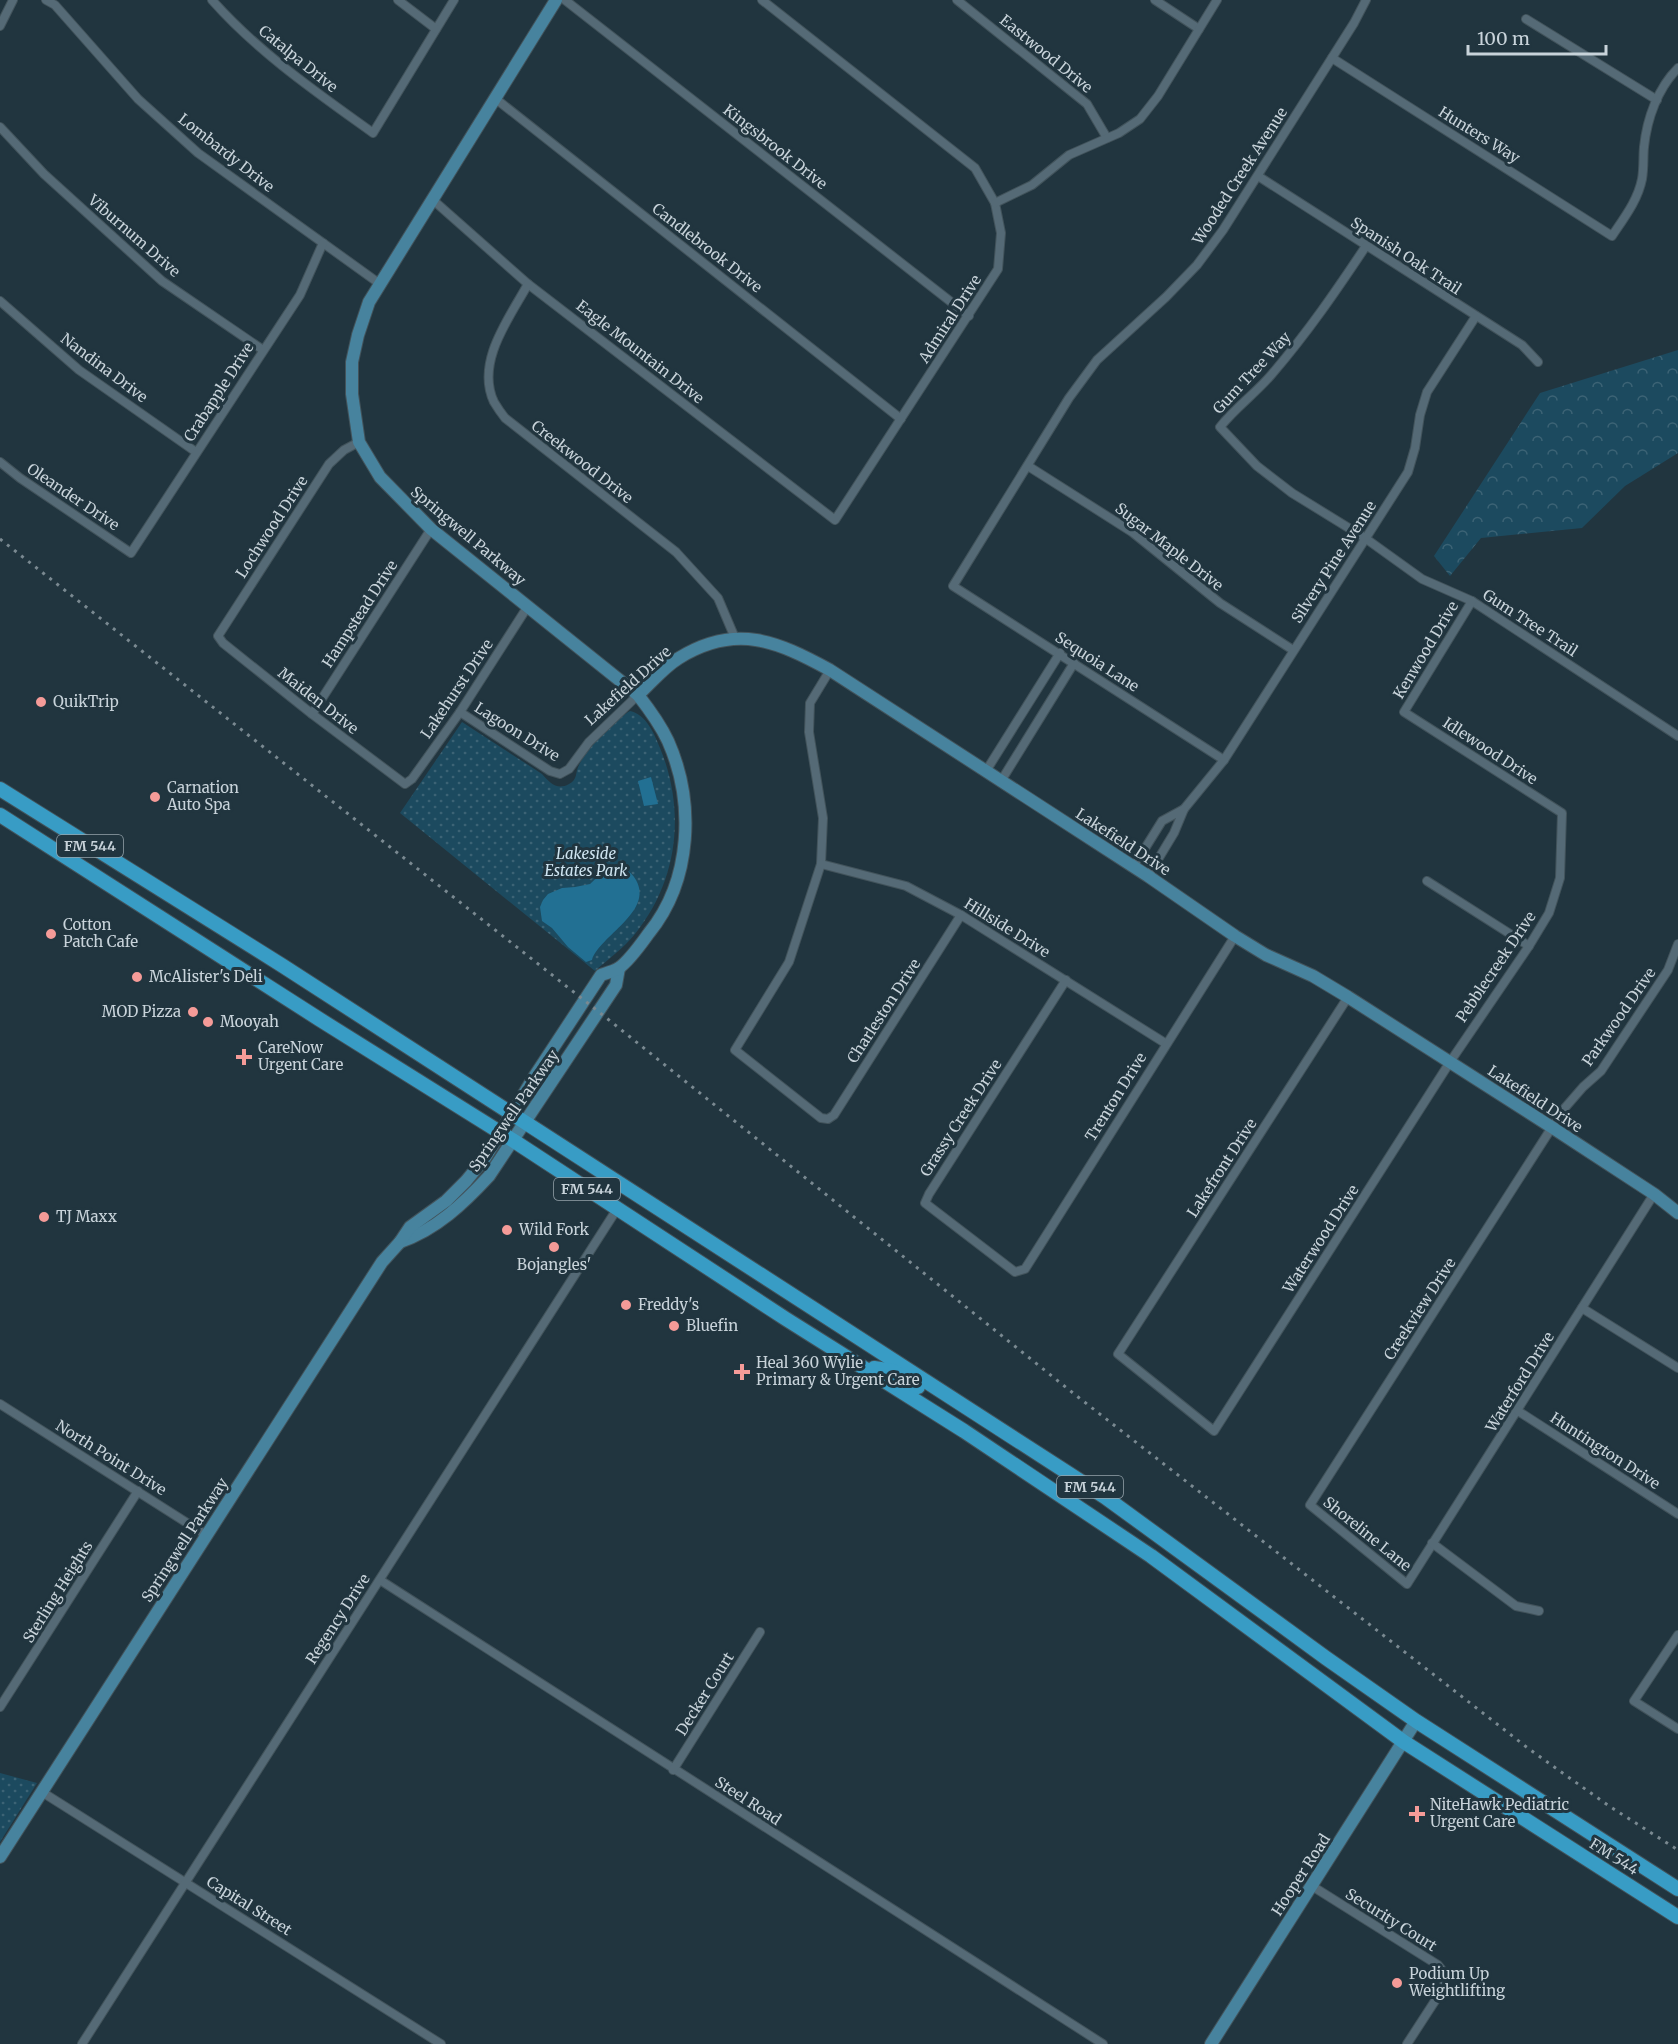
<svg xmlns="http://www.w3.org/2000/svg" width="1678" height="2044" font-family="Merriweather,serif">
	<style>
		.forest { fill: url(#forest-crowns) }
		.park { fill: url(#park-dots) }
		.water { fill: #227093 }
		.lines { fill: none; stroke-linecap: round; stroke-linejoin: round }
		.street-casing { stroke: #42535b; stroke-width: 10 }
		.secondary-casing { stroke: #42535b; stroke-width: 14 }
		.primary-casing { stroke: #42535b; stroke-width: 16 }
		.street { stroke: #556a76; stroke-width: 8 }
		.secondary { stroke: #47839e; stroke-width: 12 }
		.primary { stroke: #389cc5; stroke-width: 14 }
		.rail { stroke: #7a8991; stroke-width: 3; stroke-dasharray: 3 6; stroke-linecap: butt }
		.poi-dot { fill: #f59b98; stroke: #21353f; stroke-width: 2 }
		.labels { text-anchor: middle; stroke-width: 6; stroke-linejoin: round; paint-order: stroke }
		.shield { fill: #21353f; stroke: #96a4ac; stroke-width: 1.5 }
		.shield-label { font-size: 14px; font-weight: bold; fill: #c8d3da }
		.street-label { font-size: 15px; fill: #c8d3da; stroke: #21353f }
		.poi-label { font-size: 15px; fill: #c8d3da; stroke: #21353f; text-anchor: start }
		.park-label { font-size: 15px; font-style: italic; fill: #cfe5f1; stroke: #21353f }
	</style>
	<defs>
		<pattern id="forest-crowns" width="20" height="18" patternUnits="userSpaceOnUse" patternTransform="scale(1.5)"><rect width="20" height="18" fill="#1c4a5f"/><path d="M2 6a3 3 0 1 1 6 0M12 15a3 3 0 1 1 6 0" fill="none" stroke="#3c6375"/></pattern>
		<pattern id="park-dots" width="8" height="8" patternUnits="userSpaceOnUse" patternTransform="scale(1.5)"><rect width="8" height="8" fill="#1c4a5f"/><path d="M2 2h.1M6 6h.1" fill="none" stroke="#3c6375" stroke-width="1.8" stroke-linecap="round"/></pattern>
	</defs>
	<rect width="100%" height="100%" fill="#21353f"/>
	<path class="forest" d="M1678,350V453L1625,486L1582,528L1481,538L1450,576L1434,556L1540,393Z"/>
	<g class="park">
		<path d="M630,711C646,714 655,735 660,748C686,811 678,881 635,934C624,948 608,959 595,971L400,813L462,722L542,774C549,782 557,791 569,784C578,780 575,772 579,765C587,748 615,720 630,711Z"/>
		<path d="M0,1773L37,1783L0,1842Z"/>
	</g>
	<g class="water">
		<path d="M651,777L658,804L644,806L638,781Z"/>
		<path d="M609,866C620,867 630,869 636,880C654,912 599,936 592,960L586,962L568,947L552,928L542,921L540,907L543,900L548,894L562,888L575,887L590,884Z"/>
	</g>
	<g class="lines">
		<g class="street-casing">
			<g id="street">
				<path d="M46,0L55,5L138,99L198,153L380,284"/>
				<path d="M212,0C258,52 316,92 373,133L454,0"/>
				<path d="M398,0L436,29"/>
				<path d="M565,0L969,316"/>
				<path d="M957,0L1087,104L1107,138"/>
				<path d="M1155,0L1199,29"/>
				<path d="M1526,19L1657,100"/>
				<path d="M0,26L13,0"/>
				<path d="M1332,58L1612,236C1624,218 1638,200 1642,179C1644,168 1643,157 1644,147C1647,118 1658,88 1678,68"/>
				<path d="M496,99L901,419"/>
				<path d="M0,127L44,174L162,281L263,350"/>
				<path d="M1258,176L1522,345L1538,362"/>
				<path d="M433,200L528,284L835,520L998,269L1001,233L995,203L975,168L762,0"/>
				<path d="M995,203L1032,185L1069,155L1119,133L1140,119L1158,96L1217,0"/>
				<path d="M1366,246C1336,291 1308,332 1272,374C1256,393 1236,407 1220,427L1257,466L1292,493L1365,538L1422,579L1472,601L1678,736"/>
				<path d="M528,284C510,317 475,362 494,402C497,407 501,413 505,418L676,552L718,598L735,638"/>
				<path d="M0,301L79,370L196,452"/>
				<path d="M359,442L344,450L329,464L218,636L223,643L312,714L405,784L412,779L460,712L528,606"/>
				<path d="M0,462L20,478L131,553L300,295L323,243"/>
				<path d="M1028,466L1132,532L1220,603L1293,650"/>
				<path d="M830,670L810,703L809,732L823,818L821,864L789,962L735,1050L821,1118L828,1119L834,1115L961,915"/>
				<path d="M460,712L550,771L560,774L569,769L589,742L638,695"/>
				<path d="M312,714L431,529"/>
				<path d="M1224,760L953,586L1069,398L1097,360L1166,297L1197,265L1223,230L1354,23L1366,0"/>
				<path d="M986,771L1060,653"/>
				<path d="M1001,781L1074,663"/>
				<path d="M1184,809L1224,760L1408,472L1415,448L1420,415L1427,392L1476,316"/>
				<path d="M821,864L906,886L961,915L1165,1043"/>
				<path d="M1134,866L1162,821L1184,809L1174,833L1148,876"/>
				<path d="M1427,881L1529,946"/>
				<path d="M1066,980L929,1194L925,1203L1015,1272L1025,1269L1235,936"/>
				<path d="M1348,997L1118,1354L1214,1431L1450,1062L1529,946L1549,913L1560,878L1562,813L1404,712L1472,601"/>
				<path d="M1654,1194L1407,1584L1310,1505L1563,1110L1583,1087L1601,1071L1668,970L1678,944"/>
				<path d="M1582,1308L1678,1368"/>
				<path d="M0,1404L206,1535"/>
				<path d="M1518,1411L1678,1514"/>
				<path d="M1432,1543L1516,1606L1539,1611"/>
				<path d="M380,1580L1103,2044"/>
				<path d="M1678,1635L1634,1701L1678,1729"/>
				<path d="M0,1707L138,1491"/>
				<path d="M673,1770L760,1632"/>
				<path d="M42,1792L441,2044"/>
				<path d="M1312,1886L1438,1965C1445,1973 1446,1977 1444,1987L1407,2044"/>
				<path d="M82,2044L617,1209"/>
			</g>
		</g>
		<g class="secondary-casing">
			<g id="secondary">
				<path d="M638,695C651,683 664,667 679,658C736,623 777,641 830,670L1148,876L1235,936L1266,955L1313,976L1348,997L1553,1128L1654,1194L1678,1213"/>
				<path d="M400,1242C436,1230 464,1203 489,1176L616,985L619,968"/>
				<path d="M0,1857L382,1262L400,1242L410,1227L446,1201L466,1181L485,1158L534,1077L601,975C607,973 614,971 619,968C630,960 641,944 649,933C692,880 695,802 668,741C660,724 649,709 638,695L431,529L380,477L359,442L352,394V362L358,335L369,302L556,0"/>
				<path d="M1211,2044L1416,1721"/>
			</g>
		</g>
		<g class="primary-casing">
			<g id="primary">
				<path d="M0,789L283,966L1105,1497L1326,1658L1416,1721L1678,1889"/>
				<path d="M0,815L319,1019L514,1141L786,1319L964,1431L1151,1556L1404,1742L1678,1917"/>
				<path d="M870,1371L874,1368L893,1371L918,1387"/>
			</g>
		</g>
		<use href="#street" class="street"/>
		<use href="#secondary" class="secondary"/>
		<use href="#primary" class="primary"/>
		<path class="rail" d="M0,539L599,1012L1078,1397L1529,1749L1609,1806L1678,1850"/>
	</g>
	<g class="poi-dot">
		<circle cx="41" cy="702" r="6"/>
		<circle cx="155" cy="797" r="6"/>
		<circle cx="51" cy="934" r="6"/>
		<circle cx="137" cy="977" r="6"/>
		<circle cx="193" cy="1012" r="6"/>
		<circle cx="208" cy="1022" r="6"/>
		<path d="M241 1048h6v6h6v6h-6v6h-6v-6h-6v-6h6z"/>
		<circle cx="44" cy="1217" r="6"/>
		<circle cx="507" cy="1230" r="6"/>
		<circle cx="554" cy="1247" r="6"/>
		<circle cx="626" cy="1305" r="6"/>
		<circle cx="674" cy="1326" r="6"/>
		<path d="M739 1363h6v6h6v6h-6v6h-6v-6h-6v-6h6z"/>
		<path d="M1414 1805h6v6h6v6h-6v6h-6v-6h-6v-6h6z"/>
		<circle cx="1397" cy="1983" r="6"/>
	</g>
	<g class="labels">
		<g class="shield">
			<rect x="57" y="835" width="66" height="22" rx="4.5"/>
			<rect x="554" y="1178" width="66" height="22" rx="4.5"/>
			<rect x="1057" y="1476" width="66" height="22" rx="4.5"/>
		</g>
		<g class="shield-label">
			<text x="90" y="851">FM 544</text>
			<text x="587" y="1194">FM 544</text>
			<text x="1090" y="1492">FM 544</text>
		</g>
		<g class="street-label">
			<text transform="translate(1046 54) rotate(39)" y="5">Eastwood Drive</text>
			<text transform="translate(298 59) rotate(39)" y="5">Catalpa Drive</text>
			<text transform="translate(1479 135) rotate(32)" y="5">Hunters Way</text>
			<text transform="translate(775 147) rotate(38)" y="5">Kingsbrook Drive</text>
			<text transform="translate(226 153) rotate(38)" y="5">Lombardy Drive</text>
			<text transform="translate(1240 176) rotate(-57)" y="5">Wooded Creek Avenue</text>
			<text transform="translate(134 236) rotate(41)" y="5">Viburnum Drive</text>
			<text transform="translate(707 248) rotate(38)" y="5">Candlebrook Drive</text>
			<text transform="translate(1406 256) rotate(33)" y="5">Spanish Oak Trail</text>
			<text transform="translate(950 319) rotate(-57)" y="5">Admiral Drive</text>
			<text transform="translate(640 352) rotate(38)" y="5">Eagle Mountain Drive</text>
			<text transform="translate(104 368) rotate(37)" y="5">Nandina Drive</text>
			<text transform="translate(1252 373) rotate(-47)" y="5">Gum Tree Way</text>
			<text transform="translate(219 392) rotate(-57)" y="5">Crabapple Drive</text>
			<text transform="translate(582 462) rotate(38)" y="5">Creekwood Drive</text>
			<text transform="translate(73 497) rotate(34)" y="5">Oleander Drive</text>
			<text transform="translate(272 527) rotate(-57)" y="5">Lochwood Drive</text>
			<text transform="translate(468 536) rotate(40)" y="5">Springwell Parkway</text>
			<text transform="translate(1169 547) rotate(38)" y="5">Sugar Maple Drive</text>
			<text transform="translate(1334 562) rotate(-57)" y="5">Silvery Pine Avenue</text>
			<text transform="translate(360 614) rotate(-57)" y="5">Hampstead Drive</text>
			<text transform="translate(1530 623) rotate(33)" y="5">Gum Tree Trail</text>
			<text transform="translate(1426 650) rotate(-59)" y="5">Kenwood Drive</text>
			<text transform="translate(1097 662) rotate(33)" y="5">Sequoia Lane</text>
			<text transform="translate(628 686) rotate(-42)" y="5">Lakefield Drive</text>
			<text transform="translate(457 689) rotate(-56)" y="5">Lakehurst Drive</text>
			<text transform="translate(318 701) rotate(38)" y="5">Maiden Drive</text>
			<text transform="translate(517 732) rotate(32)" y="5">Lagoon Drive</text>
			<text transform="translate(1490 751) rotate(33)" y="5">Idlewood Drive</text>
			<text transform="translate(1123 842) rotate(33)" y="5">Lakefield Drive</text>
			<text transform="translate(1007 928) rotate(32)" y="5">Hillside Drive</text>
			<text transform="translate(1496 967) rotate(-56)" y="5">Pebblecreek Drive</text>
			<text transform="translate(884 1011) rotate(-57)" y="5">Charleston Drive</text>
			<text transform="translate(1619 1017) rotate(-55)" y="5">Parkwood Drive</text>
			<text transform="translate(1116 1097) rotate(-58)" y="5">Trenton Drive</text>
			<text transform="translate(1535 1099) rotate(33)" y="5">Lakefield Drive</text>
			<text transform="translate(514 1111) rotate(-55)" y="5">Springwell Parkway</text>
			<text transform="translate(961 1118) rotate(-57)" y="5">Grassy Creek Drive</text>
			<text transform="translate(1222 1168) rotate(-57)" y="5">Lakefront Drive</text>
			<text transform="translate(1321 1239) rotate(-57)" y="5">Waterwood Drive</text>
			<text transform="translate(1420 1309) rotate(-57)" y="5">Creekview Drive</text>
			<text transform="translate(1520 1382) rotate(-58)" y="5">Waterford Drive</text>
			<text transform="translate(1605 1451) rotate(33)" y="5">Huntington Drive</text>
			<text transform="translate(111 1458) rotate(32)" y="5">North Point Drive</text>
			<text transform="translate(1367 1534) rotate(39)" y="5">Shoreline Lane</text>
			<text transform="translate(185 1540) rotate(-57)" y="5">Springwell Parkway</text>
			<text transform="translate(58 1592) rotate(-58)" y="5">Sterling Heights</text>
			<text transform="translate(338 1619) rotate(-57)" y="5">Regency Drive</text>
			<text transform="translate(705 1694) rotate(-58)" y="5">Decker Court</text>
			<text transform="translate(748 1801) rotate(33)" y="5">Steel Road</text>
			<text transform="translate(1614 1857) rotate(32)" y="5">FM 544</text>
			<text transform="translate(1301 1875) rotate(-57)" y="5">Hooper Road</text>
			<text transform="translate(249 1906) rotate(32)" y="5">Capital Street</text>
			<text transform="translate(1391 1920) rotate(32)" y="5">Security Court</text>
		</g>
		<g class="poi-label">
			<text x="53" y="707">QuikTrip</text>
			<text x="167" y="793">Carnation<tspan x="167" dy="17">Auto Spa</tspan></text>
			<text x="63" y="930">Cotton<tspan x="63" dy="17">Patch Cafe</tspan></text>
			<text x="149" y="982">McAlister's Deli</text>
			<text x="181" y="1017" text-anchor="end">MOD Pizza</text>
			<text x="220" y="1027">Mooyah</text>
			<text x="258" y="1053">CareNow<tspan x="258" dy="17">Urgent Care</tspan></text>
			<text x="56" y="1222">TJ Maxx</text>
			<text x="519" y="1235">Wild Fork</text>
			<text x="554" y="1270" text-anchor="middle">Bojangles'</text>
			<text x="638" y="1310">Freddy's</text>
			<text x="686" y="1331">Bluefin</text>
			<text x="756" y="1368">Heal 360 Wylie<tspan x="756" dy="17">Primary &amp; Urgent Care</tspan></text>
			<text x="1430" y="1810">NiteHawk Pediatric<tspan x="1430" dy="17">Urgent Care</tspan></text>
			<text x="1409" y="1979">Podium Up<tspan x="1409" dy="17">Weightlifting</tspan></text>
		</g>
		<g class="park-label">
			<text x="586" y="859">Lakeside<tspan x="586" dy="17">Estates Park</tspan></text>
		</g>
	</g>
	<path d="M1468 45v9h138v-9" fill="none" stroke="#c8d3da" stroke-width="3"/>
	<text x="1477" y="45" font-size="18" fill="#c8d3da" stroke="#21353f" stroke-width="4.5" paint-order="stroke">100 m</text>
</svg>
